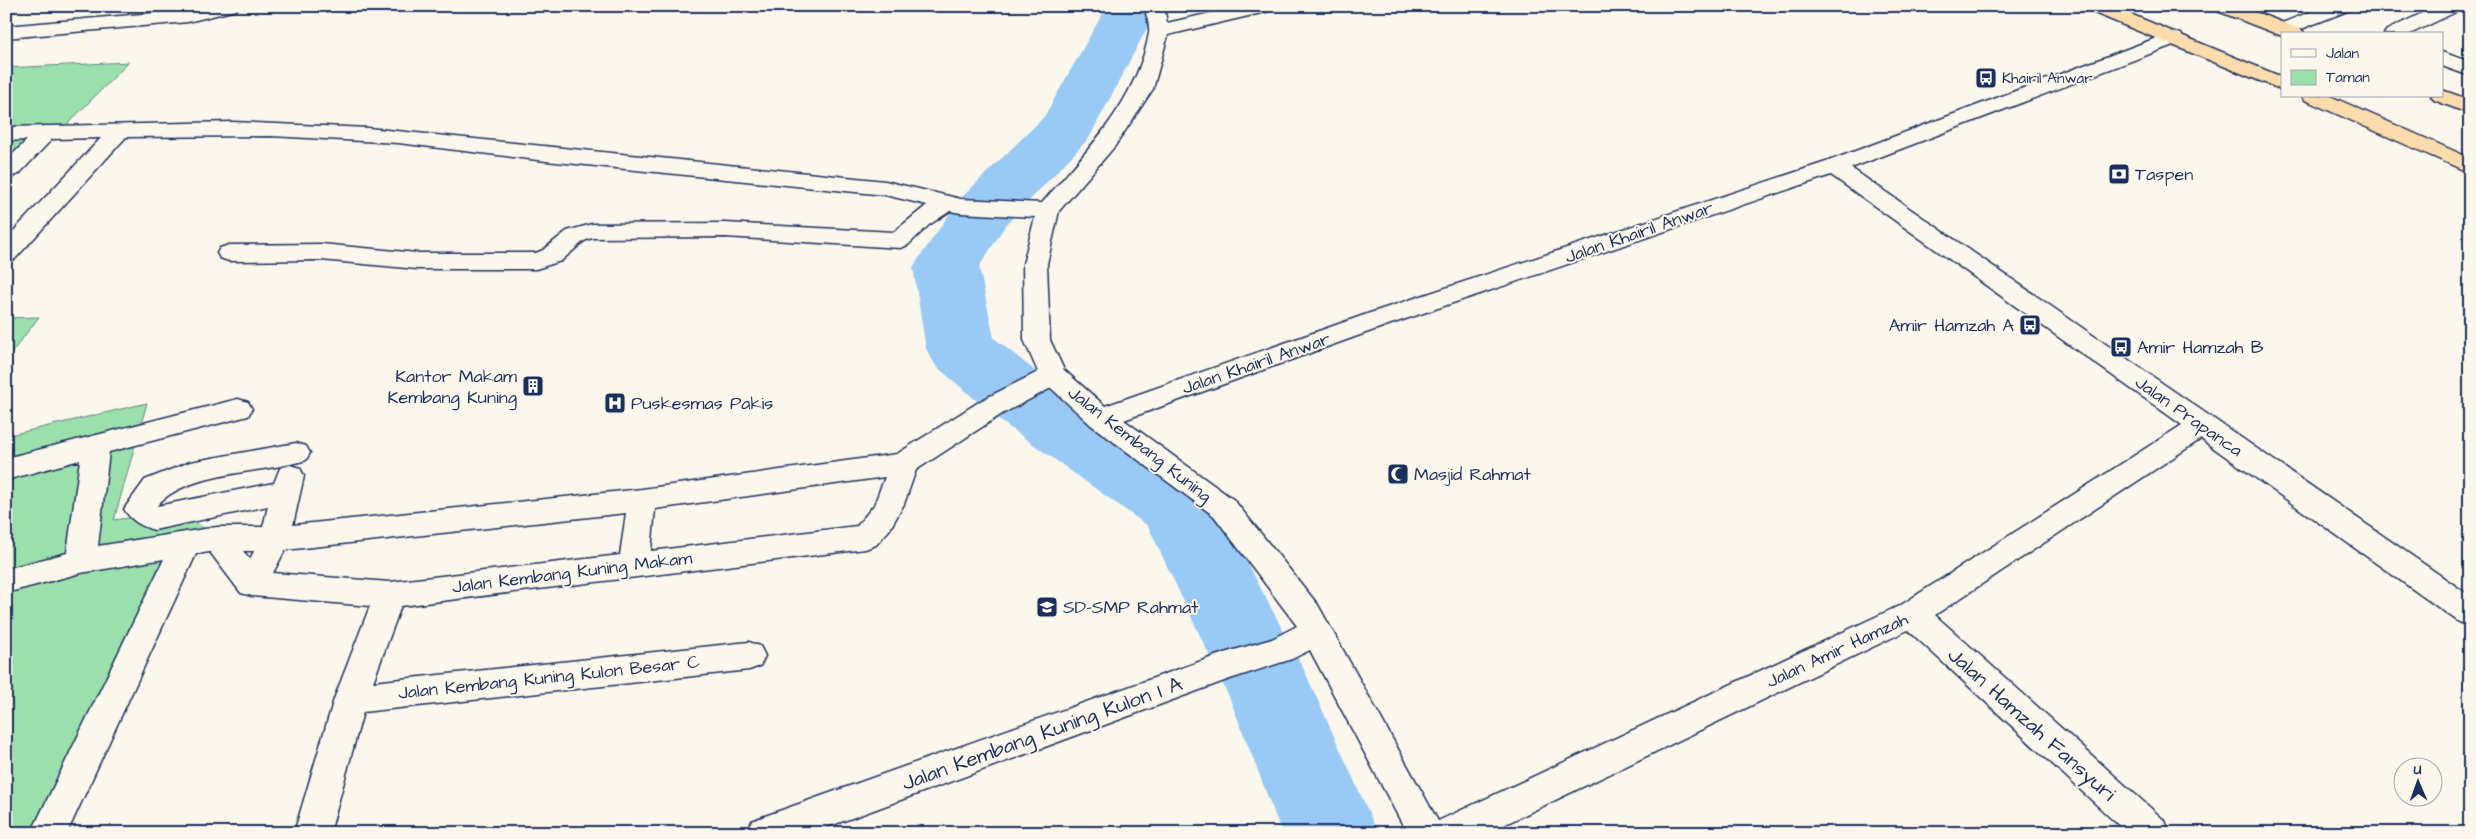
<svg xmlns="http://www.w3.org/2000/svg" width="2476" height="839" font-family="'Architects Daughter',sans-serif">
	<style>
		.green { fill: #9be0ac; stroke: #5b8885 }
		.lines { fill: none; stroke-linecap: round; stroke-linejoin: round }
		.river { fill: #99c9f5; fill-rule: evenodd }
		.minor-casing { stroke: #1b2f5e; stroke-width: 3 }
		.highway-casing { stroke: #1b2f5e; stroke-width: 3 }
		.minor { fill: #fbf7ec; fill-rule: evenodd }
		.highway { fill: #fcdcac; fill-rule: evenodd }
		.labels { text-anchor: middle; stroke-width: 4; stroke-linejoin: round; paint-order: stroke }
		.far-poi-label { font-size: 15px; fill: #1b2f5e; stroke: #fbf7ec; text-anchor: start }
		.poi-label { font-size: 18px; fill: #1b2f5e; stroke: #fbf7ec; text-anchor: start }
		.street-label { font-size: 18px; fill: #1b2f5e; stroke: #fbf7ec }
		.near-street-label { font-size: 21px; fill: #1b2f5e; stroke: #fbf7ec }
	</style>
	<rect width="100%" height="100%" fill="#fbf7ec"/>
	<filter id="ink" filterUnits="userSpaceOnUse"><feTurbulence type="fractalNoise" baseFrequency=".02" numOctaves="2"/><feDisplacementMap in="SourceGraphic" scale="10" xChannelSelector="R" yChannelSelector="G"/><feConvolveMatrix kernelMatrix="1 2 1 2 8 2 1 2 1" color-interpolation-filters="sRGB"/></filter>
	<g filter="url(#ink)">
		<g class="green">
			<path d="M129,62L6,186V68Z"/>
			<path d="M39,317L6,360V318Z"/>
			<path d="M147,403L114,520L179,511L205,529L172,587L56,833H6V436Z"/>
		</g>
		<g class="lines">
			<path class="river" d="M1101,6H1153L1155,13L1089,138L1005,226L979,267L994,338L1054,386L1206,485L1305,672L1378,833H1282L1230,699L1148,526L1002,422L936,366L926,349L913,267L959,200L1044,117L1103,13Z"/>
			<g class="minor-casing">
				<g id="minor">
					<path d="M204,6H239L236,10L188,22L6,38V26L188,10Z"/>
					<path d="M1144,6H1164L1167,23L1241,6H1277L1274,10L1168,35L1153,89L1115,146L1059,211L1047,264L1050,340L1064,370L1105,406L1370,313L1826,162L2167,34L2174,32L2181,34L2184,38L2181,42L1851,168L2470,596V626L2459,622L2201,439L1935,615L2165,821L2170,833H2127L1908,630L1487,833H1407L1310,650L1292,659L1227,680L811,833H747L752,821L765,816L1224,653L1272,639L1297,626L1214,516L1091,425L1051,388L1002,414L916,470L904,504L890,529L876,545L865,549L401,606L373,682L749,642L760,646L765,656L760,666L749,670L363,712L330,833H294L334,699L370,606L252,596L241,593L210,552L196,554L67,833H31L164,559L81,573L6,593V569L67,553L80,460L6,480V458L238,399L248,402L252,409L248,416L109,452L98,546L217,527H263L268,506L154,530C141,526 131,521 124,509L145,480L190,462L296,443L306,446L310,453L306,460C266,473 183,472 157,506L274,483L280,468L290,465L300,468L304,476L293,525L642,489L897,454L982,400L1038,372L1024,340L1023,264L1035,217L961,213L950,211L929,225L908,245L900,248L725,237L592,238L584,241L561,261L536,269H417L321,260L229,261L220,258L217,253L220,248L229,245L321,244L417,253H536L543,250L567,231L592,224L725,223L894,232L927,205L885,195L546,161L398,143L271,136L126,137L15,259L6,262V239L101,138L52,139L19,174L6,178V161L27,140L6,141V127L233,122L368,128L885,181L961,199L1042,203C1086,152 1137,102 1149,33C1150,25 1146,14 1144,6ZM1831,175L2182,425L1901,605L1438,821L1318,605L1234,500L1124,420L1388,325ZM885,477L874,505L857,526L651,551L655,509ZM626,513L620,555L390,582L273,573L285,550ZM243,551H254L250,559Z"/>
					<path d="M2325,6H2353L2350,10L2291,33H2277L2274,29L2277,25Z"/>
					<path d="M2437,6H2463L2460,10L2410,34H2384L2387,30Z"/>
					<path d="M2442,52L2470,62V76L2442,66Z"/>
				</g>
			</g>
			<g class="highway-casing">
				<g id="highway">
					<path d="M2084,6H2111L2282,77V90L2087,10Z"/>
					<path d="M2212,6H2240L2302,30L2305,34H2282V36L2215,10Z"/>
					<path d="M2442,90L2470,100V114L2434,100L2431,96H2442Z"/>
					<path d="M2302,96H2330L2470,158V173L2305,100Z"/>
				</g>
			</g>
			<use href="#minor" class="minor"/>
			<use href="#highway" class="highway"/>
		</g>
	</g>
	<defs>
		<g id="bus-square" transform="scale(1.125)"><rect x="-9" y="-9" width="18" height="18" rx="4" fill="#1b2f5e" stroke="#fbf7ec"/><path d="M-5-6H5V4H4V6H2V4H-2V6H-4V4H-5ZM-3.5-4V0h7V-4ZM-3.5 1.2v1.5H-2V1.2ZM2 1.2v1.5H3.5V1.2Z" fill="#fff"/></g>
		<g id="bank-square" transform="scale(1.125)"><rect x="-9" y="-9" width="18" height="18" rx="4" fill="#1b2f5e" stroke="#fbf7ec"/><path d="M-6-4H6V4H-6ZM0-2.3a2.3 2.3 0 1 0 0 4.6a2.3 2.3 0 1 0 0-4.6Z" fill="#fff"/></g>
		<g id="building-square" transform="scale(1.125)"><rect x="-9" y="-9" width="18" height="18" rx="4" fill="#1b2f5e" stroke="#fbf7ec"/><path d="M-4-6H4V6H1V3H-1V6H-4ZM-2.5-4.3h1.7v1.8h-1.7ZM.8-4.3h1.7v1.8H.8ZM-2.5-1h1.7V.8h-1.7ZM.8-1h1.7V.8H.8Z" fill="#fff"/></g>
		<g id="hospital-square" transform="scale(1.125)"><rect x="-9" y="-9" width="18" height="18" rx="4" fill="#1b2f5e" stroke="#fbf7ec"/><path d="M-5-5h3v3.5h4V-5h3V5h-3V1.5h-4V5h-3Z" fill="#fff"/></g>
		<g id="mosque-square" transform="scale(1.125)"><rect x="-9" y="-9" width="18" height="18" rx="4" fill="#1b2f5e" stroke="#fbf7ec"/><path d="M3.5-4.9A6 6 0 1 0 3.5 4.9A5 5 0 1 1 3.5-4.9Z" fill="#fff"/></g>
		<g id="school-square" transform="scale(1.125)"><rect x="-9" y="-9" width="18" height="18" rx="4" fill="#1b2f5e" stroke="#fbf7ec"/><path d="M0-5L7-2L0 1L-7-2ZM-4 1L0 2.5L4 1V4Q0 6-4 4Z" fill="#fff"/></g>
	</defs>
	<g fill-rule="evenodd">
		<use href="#bus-square" x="1986" y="78"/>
		<use href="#bank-square" x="2119" y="174"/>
		<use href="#bus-square" x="2030" y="325"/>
		<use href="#bus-square" x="2121" y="347"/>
		<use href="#building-square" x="533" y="386"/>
		<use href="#hospital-square" x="615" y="403"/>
		<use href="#mosque-square" x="1398" y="474"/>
		<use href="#school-square" x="1047" y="607"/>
	</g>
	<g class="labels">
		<g class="far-poi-label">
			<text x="2002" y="83">Khairil Anwar</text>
		</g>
		<g class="poi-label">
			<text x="2135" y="180">Taspen</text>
			<text x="2014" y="331" text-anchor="end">Amir Hamzah A</text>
			<text x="2137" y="353">Amir Hamzah B</text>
			<text x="517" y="382" text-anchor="end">Kantor Makam<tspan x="517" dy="21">Kembang Kuning</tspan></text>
			<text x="631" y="409">Puskesmas Pakis</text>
			<text x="1414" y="480">Masjid Rahmat</text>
			<text x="1063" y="613">SD-SMP Rahmat</text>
		</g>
		<g class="street-label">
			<text transform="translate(1639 232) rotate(-19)" y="6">Jalan Khairil Anwar</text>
			<text transform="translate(1256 363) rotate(-19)" y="6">Jalan Khairil Anwar</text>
			<text transform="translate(2189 416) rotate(35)" y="6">Jalan Prapanca</text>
			<text transform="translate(1140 444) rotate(38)" y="6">Jalan Kembang Kuning</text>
			<text transform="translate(572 572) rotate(-7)" y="6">Jalan Kembang Kuning Makam</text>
			<text transform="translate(1837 650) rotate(-25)" y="6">Jalan Amir Hamzah</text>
			<text transform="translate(549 677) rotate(-6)" y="6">Jalan Kembang Kuning Kulon Besar C</text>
		</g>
		<g class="near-street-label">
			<text transform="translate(2032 724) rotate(42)" y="7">Jalan Hamzah Fansyuri</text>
			<text transform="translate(1042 733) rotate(-20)" y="7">Jalan Kembang Kuning Kulon I A</text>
		</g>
	</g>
	<rect width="2476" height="839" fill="none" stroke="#fbf7ec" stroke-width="25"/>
	<rect x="12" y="12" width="2451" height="814" fill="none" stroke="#1b2f5e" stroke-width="2" filter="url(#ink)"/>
	<rect x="2281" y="32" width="162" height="65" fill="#fbf7ec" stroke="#a1a7b3"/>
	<rect x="2291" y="49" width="25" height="8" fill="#fbf7ec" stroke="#a1a7b3"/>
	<text x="2326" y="58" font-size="15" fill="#1b2f5e">Jalan</text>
	<rect x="2291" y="70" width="25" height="15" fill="#9be0ac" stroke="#a1a7b3"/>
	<text x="2326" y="82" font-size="15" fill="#1b2f5e">Taman</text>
	<g transform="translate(2418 782) rotate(358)"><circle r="24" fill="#fbf7ec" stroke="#a1a7b3"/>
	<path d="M0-4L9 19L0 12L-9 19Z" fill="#1b2f5e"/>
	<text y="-8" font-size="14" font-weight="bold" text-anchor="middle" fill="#1b2f5e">U</text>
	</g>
</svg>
